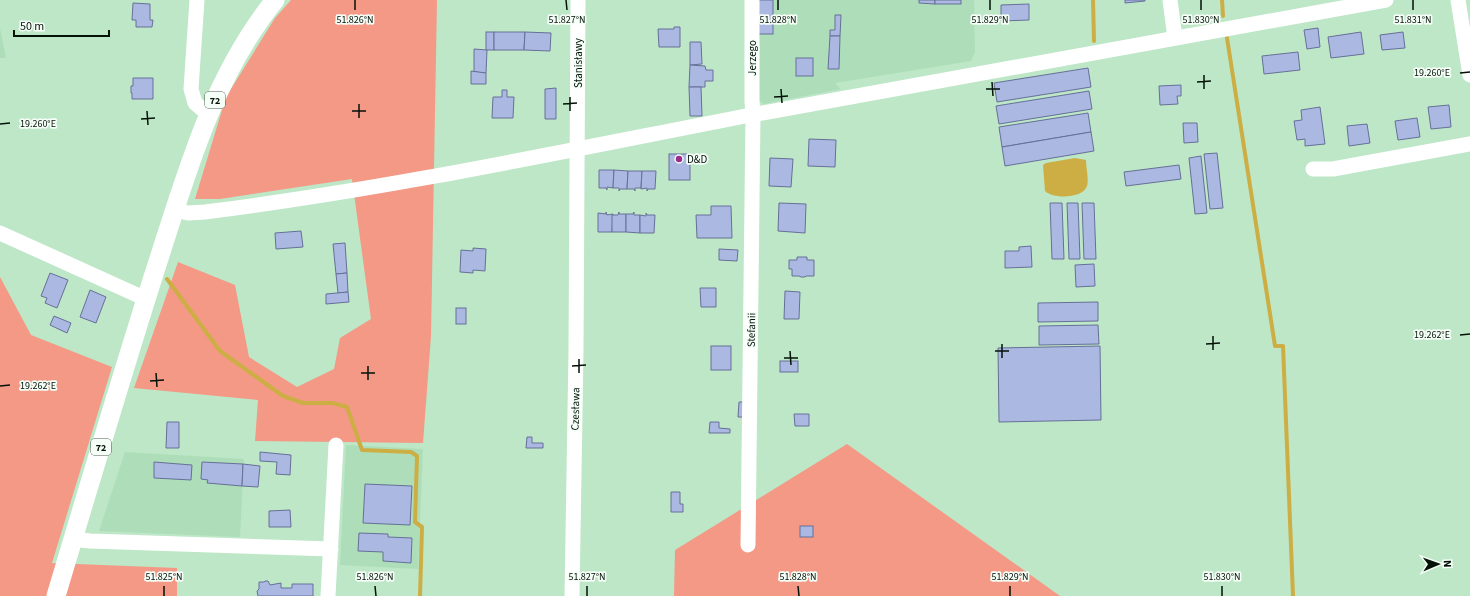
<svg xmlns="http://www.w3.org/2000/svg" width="1470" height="596" font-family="'Source Sans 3',sans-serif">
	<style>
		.built { fill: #addeb9 }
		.green { fill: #f39986 }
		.water { fill: #cdae44 }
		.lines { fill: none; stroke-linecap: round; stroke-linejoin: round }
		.stream { stroke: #cdae44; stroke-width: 4 }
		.building { fill: #abb8e2; stroke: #667097 }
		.minor { stroke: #fff; stroke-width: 15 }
		.major { stroke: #fff; stroke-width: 19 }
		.ticks { fill: none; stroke: #041208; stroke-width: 1.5 }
		.poi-dot { fill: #992d8e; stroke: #f6fef8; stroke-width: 1.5 }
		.labels { text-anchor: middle; stroke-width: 3.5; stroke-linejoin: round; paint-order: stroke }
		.shield { fill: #f6fef8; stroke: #4d5950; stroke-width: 1 }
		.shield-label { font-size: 10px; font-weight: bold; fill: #041208 }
		.street-label { font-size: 11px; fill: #041208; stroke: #f6fef8 }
		.poi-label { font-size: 11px; fill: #041208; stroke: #f6fef8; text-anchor: start }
		.ticks-label { font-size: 10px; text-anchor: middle; fill: #041208; stroke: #f6fef8; stroke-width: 3.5; stroke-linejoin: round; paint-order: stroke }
	</style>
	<rect width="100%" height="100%" fill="#bde7c7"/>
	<g class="built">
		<path d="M758,0H974L975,52L971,61L835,83L841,89L764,104L758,100Z"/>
		<path d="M0,28L6,58H0Z"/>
		<path d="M346,445L423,449L418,569L340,565Z"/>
		<path d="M125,452L244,459L240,537L99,531Z"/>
	</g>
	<g class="green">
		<path d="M291,0H437L431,336L423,443L255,441L258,400L134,388L178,262L235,285L249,357L297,387L334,369L340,338L371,319L352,179L220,199H195L226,97L275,18Z"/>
		<path d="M0,277L31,335L112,367L52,563L177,568V596H0Z"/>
		<path d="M847,444L1060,596H674L675,550Z"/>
	</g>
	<path class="water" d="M1075,158L1086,160C1086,167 1089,180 1087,186C1083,199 1052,199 1045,191L1043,165L1046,163Z"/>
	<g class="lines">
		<g class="stream">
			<path d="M1093,0L1094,41"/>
			<path d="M1222,0L1223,16"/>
			<path d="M1227,38L1275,346H1283L1293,596"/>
			<path d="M167,279L220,351L283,396L303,403H332L347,407L362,450L411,452L417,456L415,522L422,527L420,596"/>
		</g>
	</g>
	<g class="building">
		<rect x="758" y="0" width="15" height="34"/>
		<path d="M919,0H935V4L919,3Z"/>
		<rect x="935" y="0" width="26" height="4"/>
		<path d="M1125,0H1145V1L1125,3Z"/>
		<path d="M133,3L150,4V20H153L152,27H136V20H132Z"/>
		<path d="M1029,4V20L1001,21V5Z"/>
		<path d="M835,15H841L840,36H830V30H835Z"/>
		<path d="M674,27H680V47H659L658,29H674Z"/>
		<path d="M1318,28L1320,47L1307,49L1304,30Z"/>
		<rect x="486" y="32" width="8" height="18"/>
		<path d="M494,32H525L524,50H494Z"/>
		<path d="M525,32L551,33L550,51L524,50Z"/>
		<path d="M1361,32L1364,54L1331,58L1328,37Z"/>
		<path d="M1403,32L1405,48L1382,50L1380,35Z"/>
		<path d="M830,36H840L839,69H828Z"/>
		<path d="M690,42H701L702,64L690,65Z"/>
		<path d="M474,49L487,50L486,73L474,72Z"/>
		<path d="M1298,52L1300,70L1264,74L1262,56Z"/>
		<rect x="796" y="58" width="17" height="18"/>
		<path d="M690,65L705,66L706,70H713V81H705V87H689Z"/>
		<path d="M1088,68L1091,87L997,102L994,83Z"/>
		<path d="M471,71L486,73V84H471Z"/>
		<path d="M133,78H153V99H132V93H131V86H133Z"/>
		<path d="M1181,85V96H1177L1178,104L1160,105L1159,86Z"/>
		<path d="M689,87H701L702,116H690Z"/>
		<path d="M556,88V119H545V89Z"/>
		<path d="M502,90H507V97H514L513,118H492L493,97H502Z"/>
		<path d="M1089,91L1092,109L999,124L996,106Z"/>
		<path d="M1449,105L1451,127L1431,129L1428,107Z"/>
		<path d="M1320,107L1325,144L1305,146V139L1297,140L1294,121L1302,120L1301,110Z"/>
		<path d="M1088,113L1091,132L1002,147L999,127Z"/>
		<path d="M1417,118L1420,137L1398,140L1395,121Z"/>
		<path d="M1183,123H1197L1198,142L1184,143Z"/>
		<path d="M1367,124L1370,143L1349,146L1347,126Z"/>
		<path d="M1091,132L1094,151L1005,166L1002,147Z"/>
		<path d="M809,139L836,140L835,167L808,166Z"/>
		<path d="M1217,153L1223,208L1210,209L1204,154Z"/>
		<rect x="669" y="154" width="21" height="26"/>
		<path d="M1201,156L1207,213L1195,214L1189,158Z"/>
		<path d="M770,158L793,159L791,187L769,186Z"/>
		<path d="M1179,165L1181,179L1126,186L1124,172Z"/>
		<path d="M599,170H614L613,188L607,187V190L606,188H599Z"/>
		<path d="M614,170L628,171L627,189H620L619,191V188H613Z"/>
		<path d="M628,171H642L641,188H635V191L634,189H627Z"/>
		<path d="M642,171H656L655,189H648L647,191V188L641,189Z"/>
		<path d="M779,203L806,204L805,233L778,231Z"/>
		<path d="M1050,203H1062L1064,259H1052Z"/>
		<path d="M1067,203H1078L1080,259H1069Z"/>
		<path d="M1082,203H1094L1096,259H1084Z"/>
		<path d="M711,206H731L732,238H697L696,215H711Z"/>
		<path d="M606,212L607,215L613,214L612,232H598V213L606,214Z"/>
		<path d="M619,212V214H626V232H612V215H618Z"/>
		<path d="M634,212V215H640V233L626,232V214H633Z"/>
		<path d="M646,213L647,215H655L654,233H640V215L646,216Z"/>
		<path d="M301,231L303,247L276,249L275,233Z"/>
		<path d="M345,243L347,273L336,274L333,244Z"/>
		<path d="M1031,246L1032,267L1005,268V251H1019V247Z"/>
		<path d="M473,248L486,249L485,271L473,270V273L460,272L461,250L473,251Z"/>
		<path d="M719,249L738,250L737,261L719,260Z"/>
		<path d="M797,257H807V260H814V276H806L805,277H801L799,276H792V269H789V260H797Z"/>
		<path d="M1094,264L1095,286L1076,287L1075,265Z"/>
		<path d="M50,273L68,280L57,308L45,303L47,298L41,296Z"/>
		<path d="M347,273L348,292L338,293L336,274Z"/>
		<path d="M700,288H716V307H701Z"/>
		<path d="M90,290L106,297L96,323L80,317Z"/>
		<path d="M785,291L800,292L799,319H784Z"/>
		<path d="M348,292L349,302L326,304V294Z"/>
		<path d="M1098,302V321L1038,322V303Z"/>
		<rect x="456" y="308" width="10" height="16"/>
		<path d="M54,316L71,323L67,333L50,325Z"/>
		<path d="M1098,325L1099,344L1039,345V326Z"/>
		<rect x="711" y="346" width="20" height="24"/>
		<path d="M1100,346L1101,420L999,422L998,348Z"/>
		<rect x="780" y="361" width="18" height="11"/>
		<path d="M739,402H748L747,417H738Z"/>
		<path d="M794,414H809V426H795Z"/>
		<path d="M167,422H179V448H166Z"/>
		<path d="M710,422H719V428L730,429V433H709Z"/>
		<path d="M527,437H532V443H543V448H526Z"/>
		<path d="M260,452L291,455L290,475L276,474L277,462L260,461Z"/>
		<path d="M154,462L192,465L191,480L154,478Z"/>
		<path d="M202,462L243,464L242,486L207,483L208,480L201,479Z"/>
		<path d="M243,464L260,466L258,487L242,486Z"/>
		<path d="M365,484L412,486L410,525L363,523Z"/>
		<path d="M671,492H680V504H683V512H671Z"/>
		<path d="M290,510L291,527H269V511Z"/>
		<rect x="800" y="526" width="13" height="11"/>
		<path d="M359,533L388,534V537L412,538L411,563L383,561V552L358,551Z"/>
		<path d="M265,581H268L270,585L281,583V588H292V584H313V596H258L257,591L259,589V582H264Z"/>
	</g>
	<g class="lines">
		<g class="minor">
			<path d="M197,0L191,89L195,103L209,115"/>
			<path d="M1170,0L1175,38"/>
			<path d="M1458,0L1470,75"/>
			<path d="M1313,169H1333L1470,144"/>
			<path d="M175,210L188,213L205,212C389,189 570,150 751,115C963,76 1175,38 1386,0"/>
			<path d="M0,233L146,299"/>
			<path d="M73,539L90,541L331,549"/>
			<path d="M748,545L753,115L752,101V0"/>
			<path d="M328,596L336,445"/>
			<path d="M572,596L576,351L578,0"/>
		</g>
		<path class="major" d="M56,596C88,489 120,381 154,274C185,179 211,79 275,0"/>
	</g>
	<path class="ticks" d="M355,0V10M566,0L567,10M778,0V10M990,0V10M1201,0V10M1413,0V10M1460,73L1470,72M1204,75V89M992,82L993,96M1197,82L1211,81M781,89L782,103M986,89H1000M570,97V111M774,97L788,96M359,104V118M563,104L577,103M147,111L148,125M352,111H366M141,119L155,118M0,124L10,123M1460,335L1470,334M1213,336V350M1002,344V358M1206,344L1220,343M790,351L791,365M995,351H1009M784,358H798M579,359V373M368,366V380M572,366L586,365M156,373L157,387M361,373H375M150,381L164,380M0,386L10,385M164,586V596M375,586L376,596M587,586V596M798,586L799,596M1010,586V596M1222,586V596"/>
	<circle class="poi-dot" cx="679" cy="159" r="4"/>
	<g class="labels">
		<g class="shield">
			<rect x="205" y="92" width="20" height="16" rx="3"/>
			<rect x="91" y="439" width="20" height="16" rx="3"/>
		</g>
		<g class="shield-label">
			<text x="215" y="104">72</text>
			<text x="101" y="451">72</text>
		</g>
		<g class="street-label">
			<text transform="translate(752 58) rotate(-90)" y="4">Jerzego</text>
			<text transform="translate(578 63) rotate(-90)" y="4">Stanisławy</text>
			<text transform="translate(751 330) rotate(-89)" y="4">Stefanii</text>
			<text transform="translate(575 409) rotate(-89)" y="4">Czesława</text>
		</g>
		<g class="poi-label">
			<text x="687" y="163">D&amp;D</text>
		</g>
	</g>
	<g class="ticks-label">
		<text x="355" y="23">51.826°N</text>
		<text x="567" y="23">51.827°N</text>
		<text x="778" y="23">51.828°N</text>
		<text x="990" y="23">51.829°N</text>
		<text x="1201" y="23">51.830°N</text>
		<text x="1413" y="23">51.831°N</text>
		<text x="1432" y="76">19.260°E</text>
		<text x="38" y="127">19.260°E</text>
		<text x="1432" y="338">19.262°E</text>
		<text x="38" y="389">19.262°E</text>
		<text x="164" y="580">51.825°N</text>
		<text x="375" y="580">51.826°N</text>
		<text x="587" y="580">51.827°N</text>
		<text x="798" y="580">51.828°N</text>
		<text x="1010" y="580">51.829°N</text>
		<text x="1222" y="580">51.830°N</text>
	</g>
	<g transform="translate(1438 564) rotate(88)" stroke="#f6fef8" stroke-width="3" paint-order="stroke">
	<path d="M0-3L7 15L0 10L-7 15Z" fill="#041208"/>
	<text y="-6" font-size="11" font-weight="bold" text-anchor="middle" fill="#041208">N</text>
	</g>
	<path d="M14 30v6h95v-6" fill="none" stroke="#041208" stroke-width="2"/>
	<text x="20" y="30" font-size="12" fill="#041208" stroke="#f6fef8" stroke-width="3" paint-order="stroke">50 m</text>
</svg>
